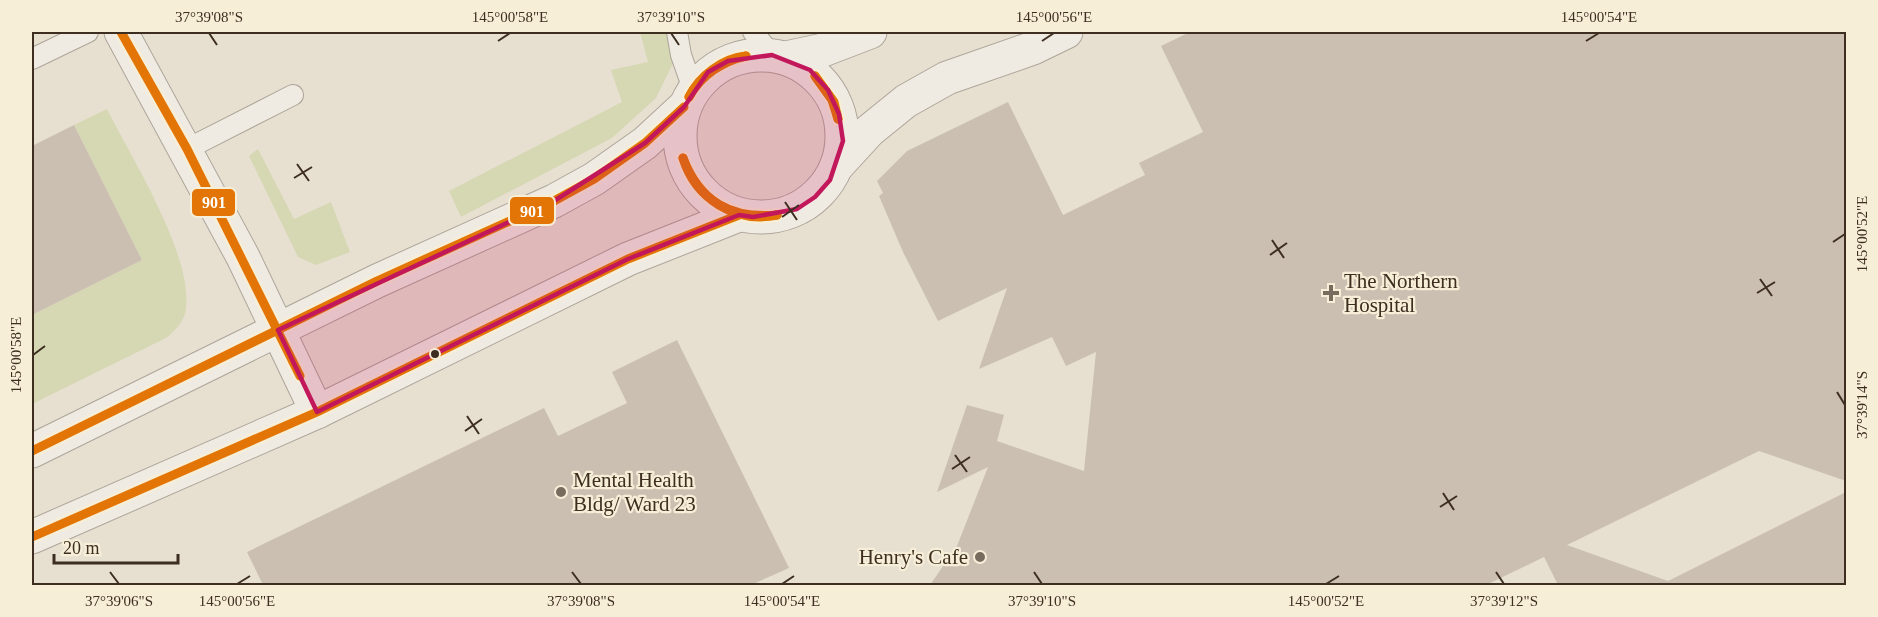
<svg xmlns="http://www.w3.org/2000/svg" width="1878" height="617" font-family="Georgia,serif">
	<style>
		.green { fill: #d6d7b3 }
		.building { fill: #cbbfb2 }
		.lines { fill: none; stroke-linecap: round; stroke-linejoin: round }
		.lane-casing { stroke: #ada599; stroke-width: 22 }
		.street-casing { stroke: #ada599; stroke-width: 35 }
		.lane { stroke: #efebe3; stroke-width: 20 }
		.street { stroke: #efebe3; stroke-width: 33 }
		.bus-1-casing { stroke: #f7eed8; stroke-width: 14 }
		.bus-1 { stroke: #e27505; stroke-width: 9 }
		.marked { fill: #c2185b; fill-opacity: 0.2; stroke: #c2185b; stroke-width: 4.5; stroke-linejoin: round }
		.ticks { fill: none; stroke: #3d2e20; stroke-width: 2 }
		.poi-dot { fill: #786c5e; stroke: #f7eed8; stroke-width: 2 }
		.bus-dot { fill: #3d2e20; stroke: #f7eed8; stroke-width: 2 }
		.labels { text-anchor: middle; stroke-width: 4.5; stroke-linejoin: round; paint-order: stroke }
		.poi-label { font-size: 21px; fill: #3d2e20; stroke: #f7eed8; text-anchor: start }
		.line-badge { stroke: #f7eed8; stroke-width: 2 }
		.badge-label { font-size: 16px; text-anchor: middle; font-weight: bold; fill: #fff }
		.neatline { fill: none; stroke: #3d2e20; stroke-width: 2 }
		.ticks-label { font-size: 15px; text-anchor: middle; fill: #3d2e20 }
	</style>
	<rect width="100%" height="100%" fill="#e7e0d1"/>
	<g class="green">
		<path d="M640,32H676L680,49L656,98L612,138L461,217L449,191L622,102L611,70L648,62Z"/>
		<path d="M107,109C132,159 192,253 186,308C185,321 175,331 166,338L32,404V315L142,260L74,125Z"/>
		<path d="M258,149L294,219L331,202L350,252L316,265L298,257L249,156Z"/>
	</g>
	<g class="building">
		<path d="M1190,32H1846V481L1759,451L1567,545L1668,581L1846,492V585H1558L1544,557L1486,585H930L957,546L988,467L937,492L967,405L1004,415L997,441L1084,471L1096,352L1066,366L1052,337L979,369L1007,288L938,321L903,252L879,196L883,193L877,181L907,151L1008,102L1063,215L1145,175L1139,163L1203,132L1161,46Z"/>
		<path d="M74,125L142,260L32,315V146Z"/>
		<path d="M677,340L789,568L751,585H263L247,552L544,408L558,436L627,403L612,372Z"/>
	</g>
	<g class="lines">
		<g class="lane-casing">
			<g id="lane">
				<path d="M677,32L681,55L693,89"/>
				<path d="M753,32L772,55"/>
				<path d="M32,59L88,32"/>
				<path d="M187,149L293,95"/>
			</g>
		</g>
		<g class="street-casing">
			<g id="street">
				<path d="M121,32L243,257L317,412"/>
				<circle cx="761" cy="136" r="81"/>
				<path d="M786,58L823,50L870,32"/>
				<path d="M836,167L869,131L906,101L947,78L1033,48L1066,32"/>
				<path d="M32,451L377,281L554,201L594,179L645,143L684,107"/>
				<path d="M32,537L317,412L628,259L739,215"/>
			</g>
		</g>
		<use href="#lane" class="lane"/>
		<use href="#street" class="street"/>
		<g class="bus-1-casing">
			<g id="bus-1">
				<path d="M121,32L187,149L300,376"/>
				<path d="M815,76L834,102L838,119"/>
				<path d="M815,76L832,100L838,119"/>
				<path d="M689,97C699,76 723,58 746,56"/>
				<path d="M689,97C701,75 723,61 746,56"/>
				<path d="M683,158C700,202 731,219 777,215"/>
				<path d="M683,158C695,198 735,224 777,215"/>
				<path d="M32,451L377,281L554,201L594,179L645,143L684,107"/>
				<path d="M32,537L317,412L628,259L739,215"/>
			</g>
		</g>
		<use href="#bus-1" class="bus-1"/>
	</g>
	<path class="marked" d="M772,55L810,70L828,90L839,114L843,141L830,180L815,197L797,209L753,217L739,215L628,259L317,412L278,330L554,201L645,143L684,107L708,72L728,61Z"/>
	<path class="ticks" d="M209,33L217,45M671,33L679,45M498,41L510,33M1042,41L1054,33M1586,41L1599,33M297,164L309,181M294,178L312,167M785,202L797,220M782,217L799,205M1272,240L1284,258M1833,242L1845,234M1270,255L1287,243M1760,279L1772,296M1757,293L1775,282M33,355L45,346M1837,392L1845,405M467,416L479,434M465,431L482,419M955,455L967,472M952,469L970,457M1443,493L1454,510M1440,507L1457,496M110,572L119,584M572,572L581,584M1034,572L1042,584M1496,572L1504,584M237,584L250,576M782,584L794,576M1326,584L1339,576"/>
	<g class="poi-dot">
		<path d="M1328 284h6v6h6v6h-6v6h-6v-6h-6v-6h6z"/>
		<circle cx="561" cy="492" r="6"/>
		<circle cx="980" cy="557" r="6"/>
	</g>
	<circle class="bus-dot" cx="435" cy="354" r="5"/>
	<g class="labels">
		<g class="poi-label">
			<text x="1344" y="288">The Northern<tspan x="1344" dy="24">Hospital</tspan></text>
			<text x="573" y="487">Mental Health<tspan x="573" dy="24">Bldg/ Ward 23</tspan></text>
			<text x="968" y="564" text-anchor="end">Henry's Cafe</text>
		</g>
	</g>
	<g class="line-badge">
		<rect x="191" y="188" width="45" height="29" rx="6" fill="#e27505"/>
		<rect x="509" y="196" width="46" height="29" rx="6" fill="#e27505"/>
	</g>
	<g class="badge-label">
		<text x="214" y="208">901</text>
		<text x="532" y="217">901</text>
	</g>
	<rect width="1878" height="617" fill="none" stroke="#f7eed8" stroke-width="66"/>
	<path d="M54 554v9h124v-9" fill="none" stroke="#3d2e20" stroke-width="3"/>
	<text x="63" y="554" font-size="18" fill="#3d2e20" stroke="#f7eed8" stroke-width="4.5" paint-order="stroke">20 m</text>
	<rect x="33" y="33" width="1812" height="551" class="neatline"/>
	<g class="ticks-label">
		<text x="209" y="22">37°39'08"S</text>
		<text x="510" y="22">145°00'58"E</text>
		<text x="671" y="22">37°39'10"S</text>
		<text x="1054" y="22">145°00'56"E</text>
		<text x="1599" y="22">145°00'54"E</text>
		<text transform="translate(1862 234) rotate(-90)" y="5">145°00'52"E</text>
		<text transform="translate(16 355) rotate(-90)" y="5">145°00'58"E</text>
		<text transform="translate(1862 405) rotate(-90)" y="5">37°39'14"S</text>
		<text x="119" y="606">37°39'06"S</text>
		<text x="237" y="606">145°00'56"E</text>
		<text x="581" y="606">37°39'08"S</text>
		<text x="782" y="606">145°00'54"E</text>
		<text x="1042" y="606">37°39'10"S</text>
		<text x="1326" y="606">145°00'52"E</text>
		<text x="1504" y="606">37°39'12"S</text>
	</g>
</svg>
